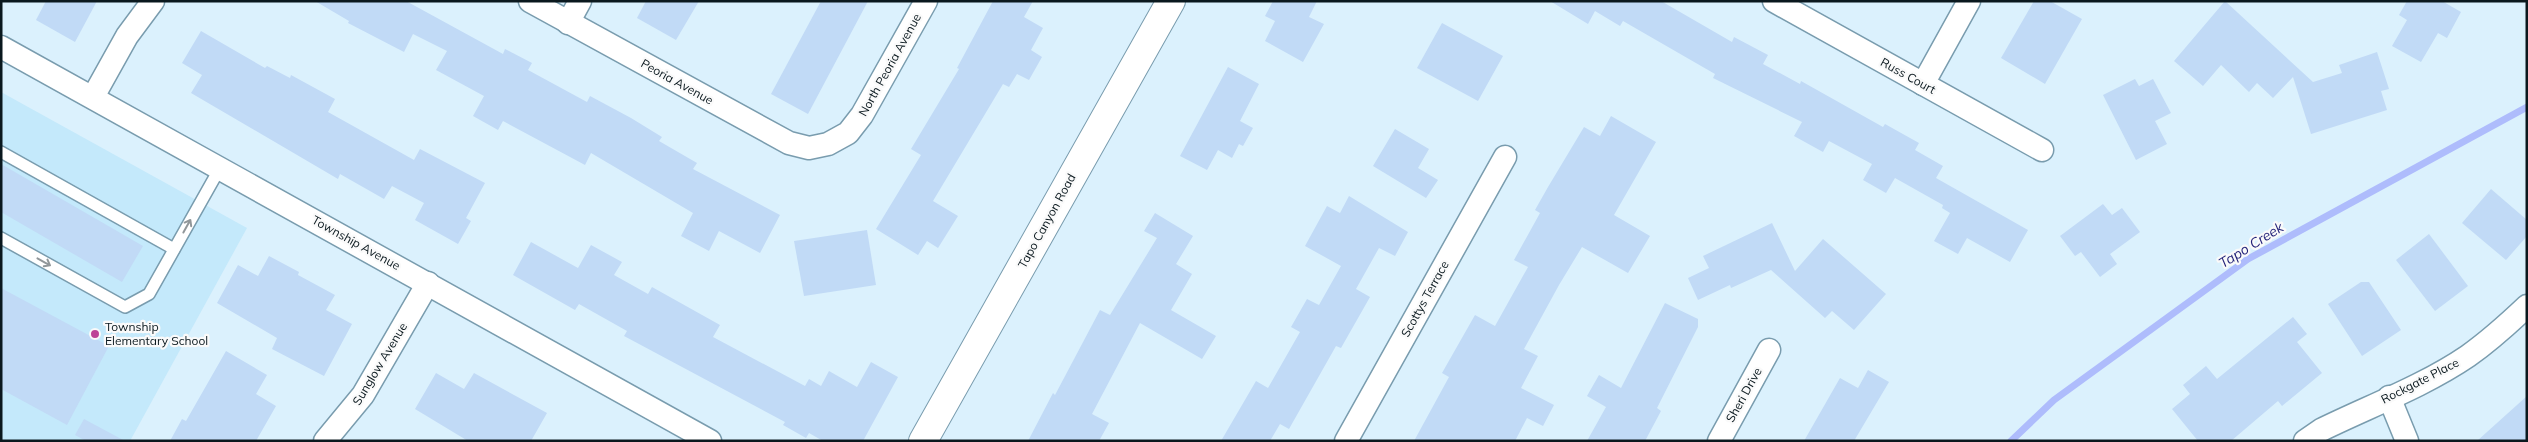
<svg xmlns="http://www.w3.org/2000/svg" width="2528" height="442" font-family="Mulish,sans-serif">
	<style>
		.built { fill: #c4e9fb }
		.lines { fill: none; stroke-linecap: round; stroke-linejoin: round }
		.stream { stroke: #aebcfc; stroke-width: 7 }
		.building { fill: #c1daf6 }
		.service-casing { stroke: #799cae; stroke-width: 14 }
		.minor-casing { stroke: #799cae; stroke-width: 25 }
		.secondary-casing { stroke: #799cae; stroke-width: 30 }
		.service { stroke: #fff; stroke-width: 11 }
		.minor { stroke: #fff; stroke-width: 22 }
		.secondary { stroke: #fff; stroke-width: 28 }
		.oneway { stroke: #91979a }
		.poi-dot { fill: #bd4396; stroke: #fafafa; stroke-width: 2 }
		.labels { text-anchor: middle; stroke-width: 4.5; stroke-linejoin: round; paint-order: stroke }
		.street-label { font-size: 12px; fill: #0a181e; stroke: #fafafa }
		.poi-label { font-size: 12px; fill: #0a181e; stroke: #fafafa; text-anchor: start }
		.water-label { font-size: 14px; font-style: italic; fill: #201f77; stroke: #fafafa }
	</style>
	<rect width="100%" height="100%" fill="#dbf1fd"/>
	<path class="built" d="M1,92L247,228L130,441H1Z"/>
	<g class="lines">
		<path class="stream" d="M2011,441L2054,400L2248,259L2527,107"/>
	</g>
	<g class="building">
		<path d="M46,1H97L75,42L36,20Z"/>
		<path d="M315,1H406L503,54L505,49L532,63L528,70L587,102L590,96L631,118L662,137L659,141L697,163L693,169L780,215L760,253L719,231L709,251L681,236L693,213L591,153L585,165L503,121L498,130L473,116L484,96L436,70L447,51L413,34L404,52L348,23L349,21Z"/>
		<path d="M646,1H699L676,40L637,18Z"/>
		<path d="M821,1H868L808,114L771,94Z"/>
		<path d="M993,1H1033L1024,17L1043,28L1031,50L1042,57L1029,80L1017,74L1009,87L1003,84L933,201L958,216L938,248L927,241L918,255L876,229L921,155L911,149L959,69L957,68Z"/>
		<path d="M1273,1H1317L1309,17L1324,24L1303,62L1265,41L1275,21L1265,16Z"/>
		<path d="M1550,1H1661L1732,42L1734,37L1768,55L1763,64L1800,84L1801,81L1883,127L1885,124L1919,143L1915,150L1943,166L1936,178L2028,230L2010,262L1967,238L1958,254L1934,241L1950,213L1942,208L1943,205L1895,178L1886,193L1863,180L1872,164L1829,141L1823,152L1794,136L1802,122L1713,78L1715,74L1623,21L1620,26L1595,11L1588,24Z"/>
		<path d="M2034,1H2050L2082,19L2045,84L2001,58Z"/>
		<path d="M2225,1L2313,82L2342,73L2339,65L2377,52L2389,89L2381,91L2387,110L2311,134L2293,77L2273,98L2257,83L2249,92L2221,65L2203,86L2174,61Z"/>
		<path d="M2407,1H2442L2461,12L2447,38L2438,33L2421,62L2392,46L2407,20L2399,15Z"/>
		<path d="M1442,23L1503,56L1478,101L1417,68Z"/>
		<path d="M201,31L265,68L267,66L290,78L291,75L335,99L328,112L414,160L420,149L485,183L466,218L471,221L458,244L415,220L424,203L392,186L384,199L340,174L338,179L191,93L202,75L182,63Z"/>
		<path d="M1228,67L1259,84L1240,121L1253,128L1243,146L1239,144L1232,158L1218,150L1207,170L1180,156Z"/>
		<path d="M2135,79L2139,86L2153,79L2171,113L2155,121L2167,144L2136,160L2103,95Z"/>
		<path d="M1611,116L1656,142L1614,215L1650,236L1628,273L1582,247L1559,285L1524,349L1538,356L1521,388L1554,405L1543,426L1527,418L1515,441H1414L1449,377L1442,373L1475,315L1495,326L1528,267L1514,260L1540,213L1535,210L1548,187L1584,127L1600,136Z"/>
		<path d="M1395,129L1429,149L1418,168L1438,180L1426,198L1373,166Z"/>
		<path d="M1,164L143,246L122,282L1,212Z"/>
		<path d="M2491,189L2527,220V236L2506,260L2462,223Z"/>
		<path d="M1349,196L1408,232L1395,256L1379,248L1356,289L1370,297L1341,348L1336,346L1289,429L1280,424L1270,441H1221L1256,381L1268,388L1300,332L1291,327L1307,299L1319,305L1341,266L1305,246L1327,206L1340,213Z"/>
		<path d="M2103,204L2112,215L2122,208L2140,232L2110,254L2117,264L2100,277L2081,252L2075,256L2060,236Z"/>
		<path d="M1155,213L1193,236L1176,264L1192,274L1171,310L1216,336L1202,359L1140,323L1092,414L1109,423L1099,441H1028L1053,393L1055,395L1100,310L1110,315L1157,238L1144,231Z"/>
		<path d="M1772,223L1795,271L1823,239L1886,294L1854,330L1832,311L1825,318L1771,270L1731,288L1730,285L1698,300L1688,278L1709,268L1703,256Z"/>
		<path d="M867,230L876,285L804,296L794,241Z"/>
		<path d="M2429,234L2468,286L2435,311L2396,260Z"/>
		<path d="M531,242L578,268L591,245L622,262L614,275L648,294L652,287L720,325L713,337L805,386L809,379L821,386L829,371L857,387L871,362L898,377L863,441H823L809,433L806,438L783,425L785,422L624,336L627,331L579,304L575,310L513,275Z"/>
		<path d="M269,256L299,272L298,275L335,295L326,310L352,324L324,376L272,349L277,338L217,303L238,265L258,276Z"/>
		<path d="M2361,282H2369L2401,330L2362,356L2328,304Z"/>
		<path d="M1,288L109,346L67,425L1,389Z"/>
		<path d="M1665,303L1698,319V327L1657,408L1661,411L1645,441H1587L1606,407L1587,396L1599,375L1621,388Z"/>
		<path d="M2293,317L2307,334L2297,342L2322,373L2282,406L2278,401L2231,441H2198L2172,409L2190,394L2183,385L2206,366L2217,379Z"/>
		<path d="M226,351L267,375L256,394L276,406L256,441H170L182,419L186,421Z"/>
		<path d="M1868,370L1889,382L1854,441H1804L1840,378L1858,388Z"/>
		<path d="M436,373L464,389L474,373L547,413L531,441H468L415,409Z"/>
		<path d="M2527,396V441H2477Z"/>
		<path d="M84,419L125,441H86L75,435Z"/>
	</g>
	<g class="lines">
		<g class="service-casing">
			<g id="service">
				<path d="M1,152L174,249"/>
				<path d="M1,238L125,307L149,294L220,168"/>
			</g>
		</g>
		<g class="minor-casing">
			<g id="minor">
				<path d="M530,1L789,143L809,148L828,144L848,133L862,115L926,1"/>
				<path d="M1774,1L2042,150"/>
				<path d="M568,23L580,1"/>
				<path d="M1,47L710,441"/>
				<path d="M1923,84L1969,1"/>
				<path d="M93,97L127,36L153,1"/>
				<path d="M2389,397L2407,441"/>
				<path d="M325,441L363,395L428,283"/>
				<path d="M1346,441L1505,157"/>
				<path d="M1719,441L1769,350"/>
				<path d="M2305,441L2321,430C2370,406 2424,386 2468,356C2489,341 2508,324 2527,306"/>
			</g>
		</g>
		<g class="secondary-casing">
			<path id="secondary" d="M923,441L1171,1"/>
		</g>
		<use href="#service" class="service"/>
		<use href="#minor" class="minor"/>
		<use href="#secondary" class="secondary"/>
	</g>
	<defs><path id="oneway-shaft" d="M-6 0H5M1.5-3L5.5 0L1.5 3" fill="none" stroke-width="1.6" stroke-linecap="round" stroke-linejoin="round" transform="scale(1.25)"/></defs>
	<g class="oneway">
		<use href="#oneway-shaft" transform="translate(187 226) rotate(-61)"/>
		<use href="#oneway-shaft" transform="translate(44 262) rotate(29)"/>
	</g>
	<circle class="poi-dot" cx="95" cy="334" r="5"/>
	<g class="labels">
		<g class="street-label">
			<text transform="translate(890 65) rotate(-61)" y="4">North Peoria Avenue</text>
			<text transform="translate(1908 76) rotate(29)" y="4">Russ Court</text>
			<text transform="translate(677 82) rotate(29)" y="4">Peoria Avenue</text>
			<text transform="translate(1047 221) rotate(-61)" y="4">Tapo Canyon Road</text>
			<text transform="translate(356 243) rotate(29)" y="4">Township Avenue</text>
			<text transform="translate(1425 299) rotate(-61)" y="4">Scottys Terrace</text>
			<text transform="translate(380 364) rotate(-59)" y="4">Sunglow Avenue</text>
			<text transform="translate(2420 381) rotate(-27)" y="4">Rockgate Place</text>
			<text transform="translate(1744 395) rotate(-61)" y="4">Sheri Drive</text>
		</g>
		<g class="poi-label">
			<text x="105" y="331">Township<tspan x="105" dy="14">Elementary School</tspan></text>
		</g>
		<g class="water-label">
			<text transform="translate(2251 245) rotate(-32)" y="5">Tapo Creek</text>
		</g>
	</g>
	<rect width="2528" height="442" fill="none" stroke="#0a181e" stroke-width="5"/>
</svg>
